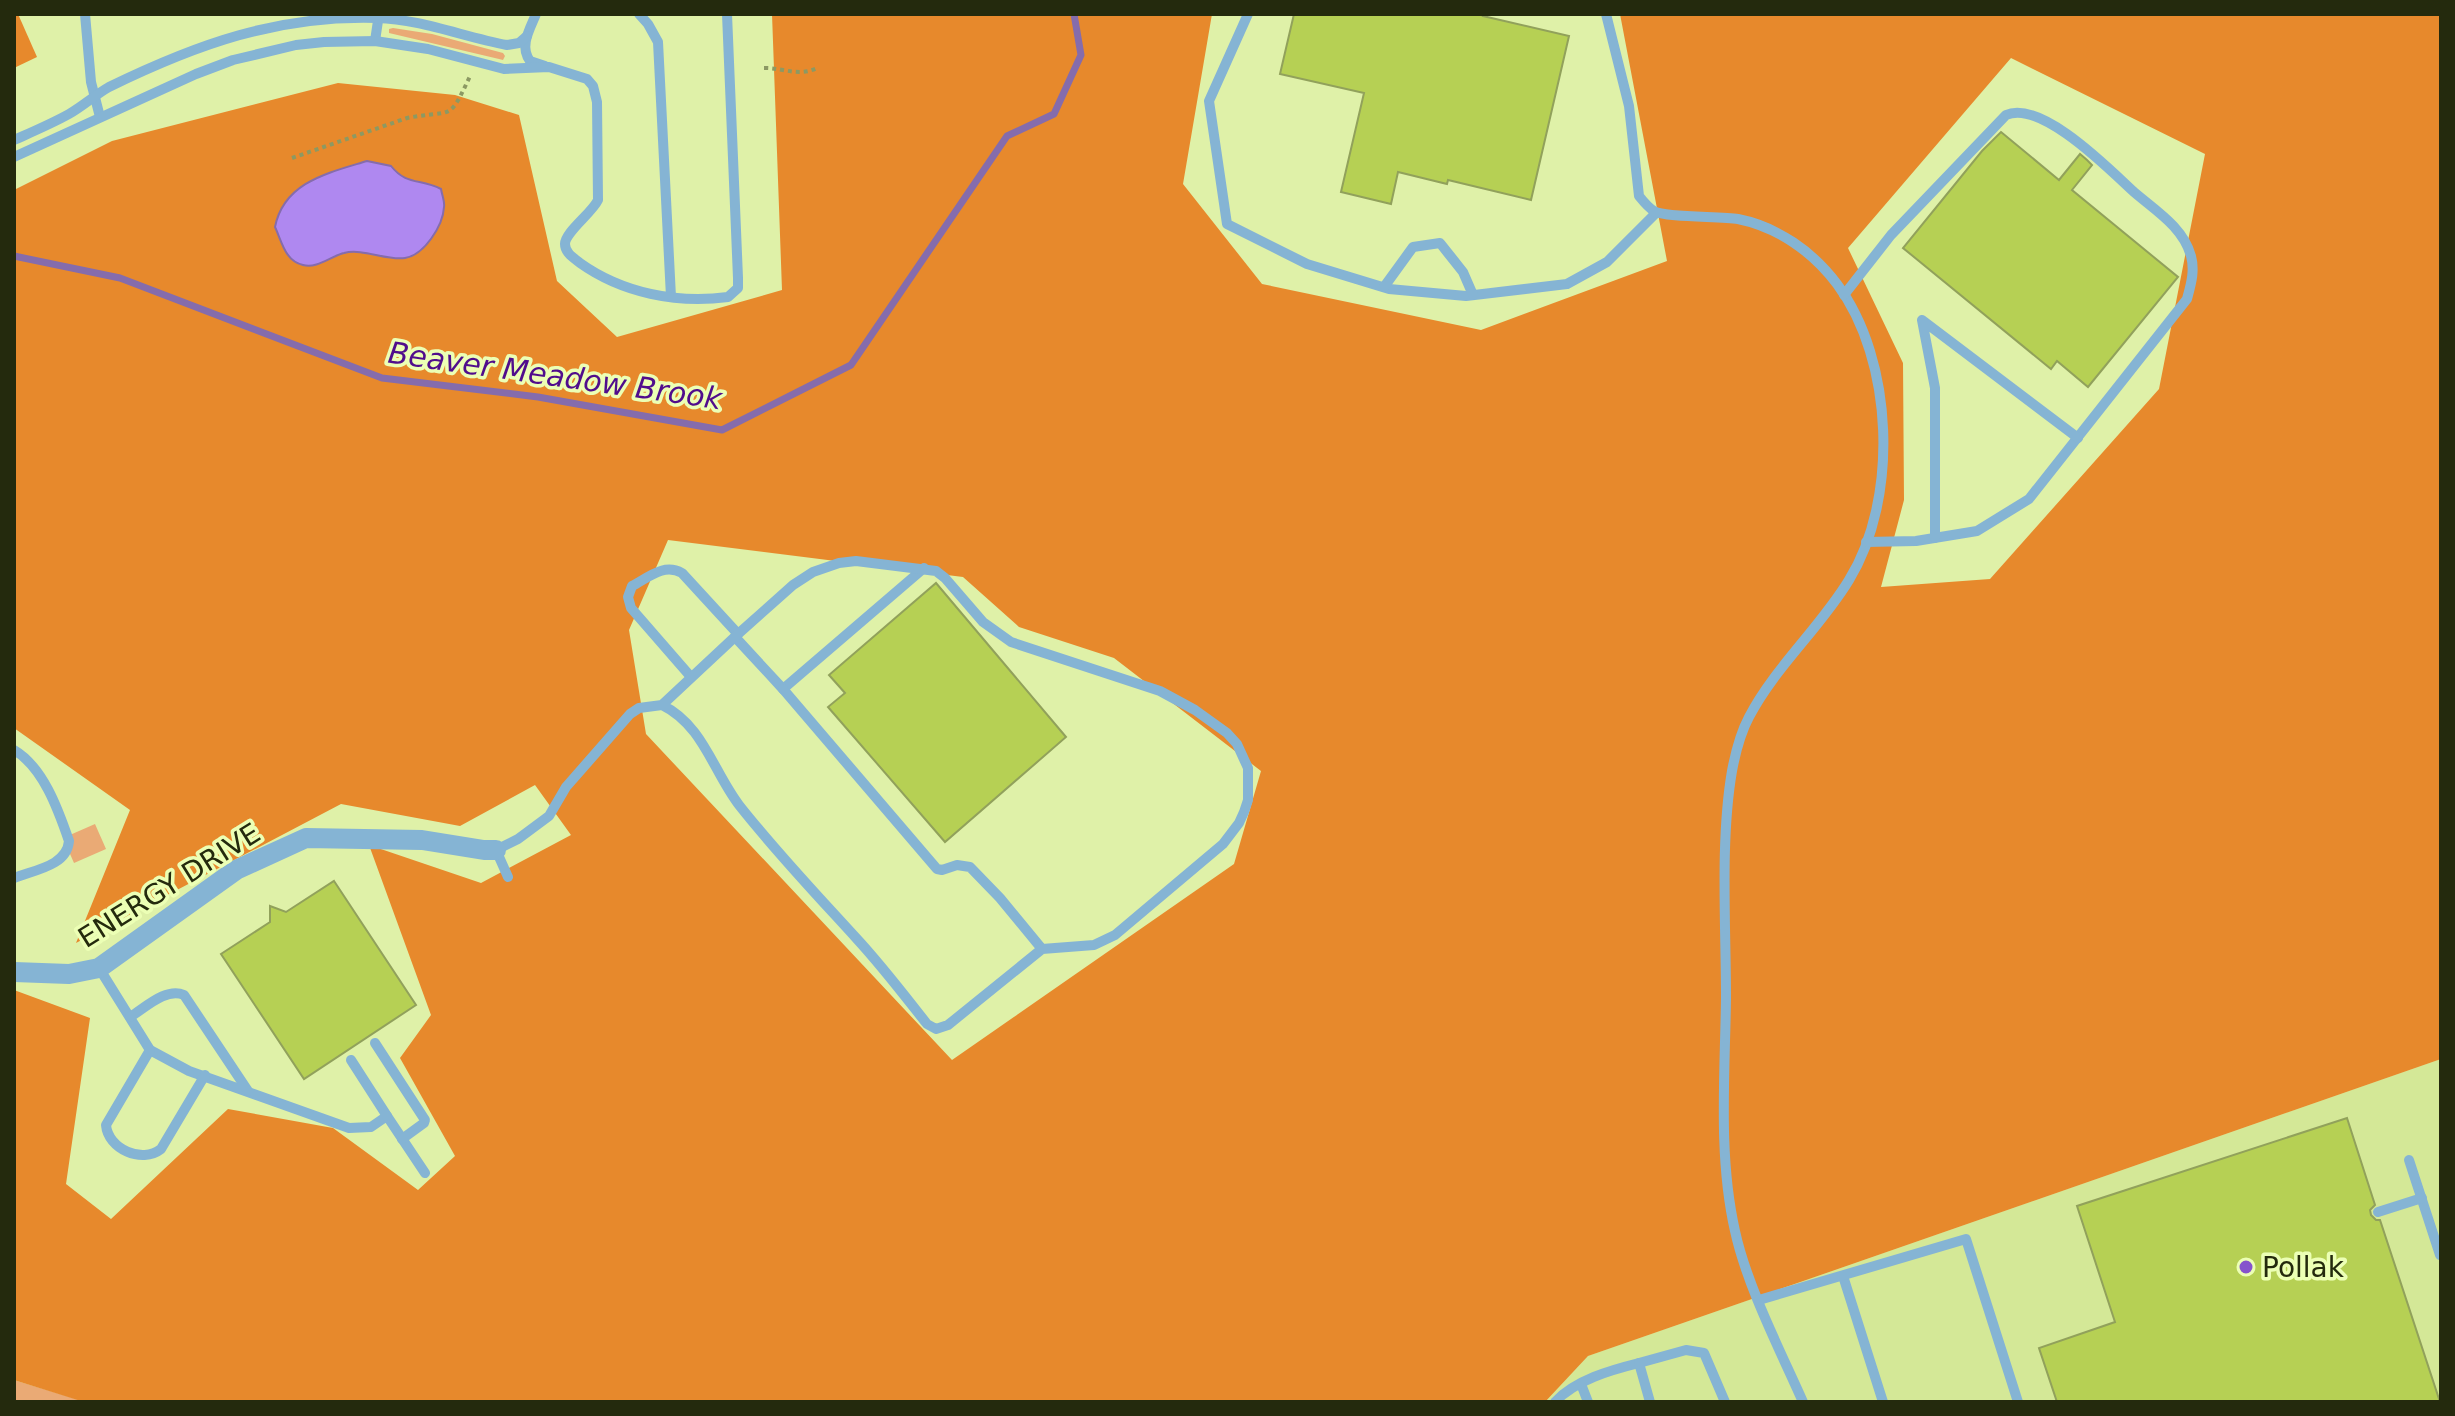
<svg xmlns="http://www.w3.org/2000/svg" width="2455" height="1416" font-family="'DejaVu Sans',sans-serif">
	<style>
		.built { fill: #d4e897 }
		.green { fill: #eaaa75 }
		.forest { fill: #e7892c; fill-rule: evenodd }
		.water { fill: #af88f0; stroke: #856cac; stroke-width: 2 }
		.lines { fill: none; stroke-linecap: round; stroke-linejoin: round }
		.stream { stroke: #856cac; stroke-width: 7 }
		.building { fill: #b6d054; stroke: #91a15b; stroke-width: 2 }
		.path { stroke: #8c9963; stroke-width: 4; stroke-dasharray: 4 4; stroke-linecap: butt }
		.lane { stroke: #85b4d4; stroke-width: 10 }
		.street { stroke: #85b4d4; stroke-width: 20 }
		.poi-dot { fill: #8653cc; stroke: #ecffb5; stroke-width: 3 }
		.labels { text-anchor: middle; stroke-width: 7; stroke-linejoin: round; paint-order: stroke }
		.street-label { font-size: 28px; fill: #242a0d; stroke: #ecffb5 }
		.poi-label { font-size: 28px; fill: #242a0d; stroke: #ecffb5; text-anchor: start }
		.water-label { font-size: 30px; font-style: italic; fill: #500d8c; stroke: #ecffb5 }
	</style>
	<rect width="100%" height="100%" fill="#dff1a8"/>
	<path class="built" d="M2441,1059V1402H1545L1588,1356Z"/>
	<g class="green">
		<path d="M393,28L432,34L503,53L505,56L503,60L499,59L389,33V29Z"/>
		<path d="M95,824L106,849L74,863L63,838Z"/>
		<path d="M14,1380L83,1401L84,1402H14Z"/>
	</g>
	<g class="forest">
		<path d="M14,14H18L37,57L14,68Z"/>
		<path d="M772,14H1212L1183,184L1262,284L1481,330L1667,261L1620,14H2441V1059L1588,1356L1545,1402H84L14,1380V990L90,1018L66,1184L111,1219L228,1109L333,1128L418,1190L455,1156L400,1058L431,1015L369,845L481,883L571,835L535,785L460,826L341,804L76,943L130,810L14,728V190L112,141L338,83L455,95L519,115L557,281L617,337L782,290ZM2011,58L2205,154L2159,389L1990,579L1881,587L1904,500L1903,363L1848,248ZM668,540L963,577L1019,627L1114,658L1261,771L1234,864L952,1060L646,734L629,630Z"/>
	</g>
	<path class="water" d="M367,161L391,166C407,186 420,178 441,189C442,195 445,202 444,207C443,226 424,255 405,258C387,261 363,248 344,253C331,256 317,269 303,265C285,261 282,242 275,227C284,182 328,173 367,161Z"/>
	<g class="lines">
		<path class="stream" d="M14,256L120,278L382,378L538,397L722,430L851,365L1007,136L1054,114L1081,55L1074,14"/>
	</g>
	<g class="building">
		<path d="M1294,14H1484L1483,16L1569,36L1531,200L1448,180L1447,184L1398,172L1391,204L1341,192L1364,93L1280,74Z"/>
		<path d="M2001,132L2059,180L2080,154L2087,160L2092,165L2072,190L2178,277L2088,387L2057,361L2051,369L1903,248L1982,151Z"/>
		<path d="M936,583L1066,737L945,842L828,707L845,693L829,675Z"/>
		<path d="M334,881L416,1005L304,1079L221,954L270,922V906L286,912Z"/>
		<path d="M2347,1118L2375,1205L2370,1210L2371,1215L2376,1220H2380L2440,1402H2057L2039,1348L2115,1322L2077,1206Z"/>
	</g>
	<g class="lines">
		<g class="path">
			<path d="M764,68C785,68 798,77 817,68"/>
			<path d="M292,158L407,118C455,109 448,123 471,74"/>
		</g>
		<g class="lane">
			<path d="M85,14L91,82L100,117"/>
			<path d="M536,14C530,29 519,46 530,61L545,66"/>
			<path d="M639,14L648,24L658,42L671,297"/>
			<path d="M1248,14L1209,101L1227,224L1307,264L1389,289L1466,296L1567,284L1607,262L1656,213"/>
			<path d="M1606,14L1629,106L1639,196C1643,201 1649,208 1654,211C1666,218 1720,216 1738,219C1778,227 1813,252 1837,284C1894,360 1899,499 1849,580C1820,628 1775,667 1749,717C1741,732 1735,755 1732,771C1720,841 1726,926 1726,998C1725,1075 1718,1156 1735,1231C1747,1286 1780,1350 1803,1402"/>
			<path d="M375,41L379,14"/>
			<path d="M14,140C32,132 51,124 69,114C83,106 95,95 109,87C197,44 278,15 377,18C420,19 464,37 507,45L519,43L527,36"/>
			<path d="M14,157L196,74L233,60L296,45L324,42L375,41L428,49L504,69L549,67L587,79L593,86L597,102L598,200C592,213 565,232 565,244C565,253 574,258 580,263C622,293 677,304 728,297L738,288V278L727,14"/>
			<path d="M1384,287L1413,247L1440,243L1463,272L1473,295"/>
			<path d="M1844,295L1891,235L2006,115C2041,99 2110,170 2134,192C2156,211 2183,227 2191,256C2195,271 2191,284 2187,299L2029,499L1977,531L1916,541L1866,542"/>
			<path d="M1935,538V388L1922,320L2078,438"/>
			<path d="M735,637L783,689L924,568"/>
			<path d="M691,677L631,608L628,597L632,586C649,577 664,563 682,573L738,634"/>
			<path d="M783,689L937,869L942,870L957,865L970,867L1000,898L1042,949"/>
			<path d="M14,750C43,767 58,809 69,841C67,866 34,870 14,878"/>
			<path d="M508,877L496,850L518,839L549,816L566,787L630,714L639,708L662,705L738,634L793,585L813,572L839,563L856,561L936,571L945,578L983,622L1011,642L1160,691L1195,710L1227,733L1237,744L1248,768V800L1244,812L1239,823L1223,844L1115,935L1094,945L1042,949L948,1025L936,1029L927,1024C904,995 882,966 857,939C817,895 776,852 739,805C713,771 703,725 662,705"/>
			<path d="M99,968L150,1050L189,1071L349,1128L371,1127L387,1116L425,1173"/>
			<path d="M130,1017C145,1008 166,987 184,995L248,1091"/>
			<path d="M375,1043L425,1120L424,1123L402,1139"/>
			<path d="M150,1050L106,1125C108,1149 142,1164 161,1149L205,1075"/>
			<path d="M351,1060L387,1116"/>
			<path d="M2409,1160L2440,1255"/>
			<path d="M2378,1212L2422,1198"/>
			<path d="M1843,1276L1883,1402"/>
			<path d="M1759,1300L1966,1239L2018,1402"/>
			<path d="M1581,1384L1588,1402"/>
			<path d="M1555,1402C1575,1380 1611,1370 1639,1363"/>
			<path d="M1650,1402L1639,1363L1686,1350L1704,1353L1725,1402"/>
		</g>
		<path class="street" d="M14,972L69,974L99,968L236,870L306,838L422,840L484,850H496"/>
	</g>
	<circle class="poi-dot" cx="2246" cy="1267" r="8"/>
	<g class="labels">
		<g class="street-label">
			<text transform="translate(169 885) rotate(-32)" y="10">ENERGY DRIVE</text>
		</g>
		<g class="poi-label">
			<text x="2262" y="1277">Pollak</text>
		</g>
		<g class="water-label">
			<text transform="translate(555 376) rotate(8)" y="10">Beaver Meadow Brook</text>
		</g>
	</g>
	<rect width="2455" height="1416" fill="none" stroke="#242a0d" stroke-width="32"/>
</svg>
